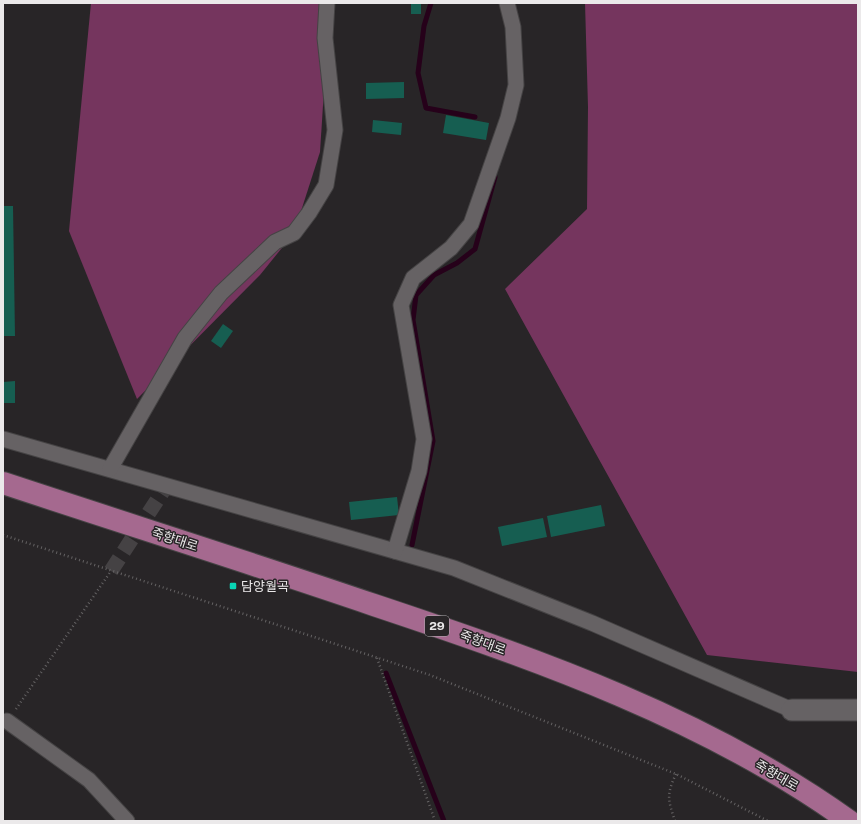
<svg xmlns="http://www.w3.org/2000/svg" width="861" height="824" font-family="'Public Sans','Noto Sans KR',sans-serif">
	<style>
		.green { fill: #75355e }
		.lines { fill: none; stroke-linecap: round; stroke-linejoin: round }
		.stream { stroke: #26011a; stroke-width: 5 }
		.building { fill: #165e51 }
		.street-tunnel { stroke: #454244; stroke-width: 15; stroke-dasharray: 15 8; stroke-linecap: butt }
		.street-casing { stroke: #454344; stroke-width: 17 }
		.secondary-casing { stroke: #454344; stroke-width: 23 }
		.primary-casing { stroke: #454344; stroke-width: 24 }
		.path { stroke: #656364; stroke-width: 2.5; stroke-dasharray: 1 3; stroke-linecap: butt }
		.street { stroke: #666264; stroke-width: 15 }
		.secondary { stroke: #666264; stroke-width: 21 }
		.primary { stroke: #a5698f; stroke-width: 22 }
		.poi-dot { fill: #09d5b5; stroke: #282527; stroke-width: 1.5 }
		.labels { text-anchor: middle; stroke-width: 3; stroke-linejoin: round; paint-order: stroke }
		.shield { fill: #282527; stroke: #b0aeb0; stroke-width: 1 }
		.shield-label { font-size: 12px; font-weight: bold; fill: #ebe9ea }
		.street-label { font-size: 13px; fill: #ebe9ea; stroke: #282527 }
		.poi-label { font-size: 13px; fill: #ebe9ea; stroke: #282527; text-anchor: start }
	</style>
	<rect width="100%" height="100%" fill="#282527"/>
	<g class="green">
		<path d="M91,3H325V74L320,152L294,233L260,275L137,399L69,231Z"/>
		<path d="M585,3H858V672L707,655L505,289L587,209L588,107Z"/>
	</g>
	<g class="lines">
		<g class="stream">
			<path d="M431,3L424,26L418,73L426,108L475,117"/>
			<path d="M412,545L433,441L413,320L416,295L434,275L457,263L475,249L495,177"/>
			<path d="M386,673L444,821"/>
		</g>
	</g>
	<g class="building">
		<rect x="411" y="3" width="10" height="11"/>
		<path d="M404,82V98L366,99V83Z"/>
		<path d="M446,115L489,123L486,140L443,133Z"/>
		<path d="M373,120L402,123L401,135L372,132Z"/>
		<path d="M3,206H13L15,336H3Z"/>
		<path d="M223,324L233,331L221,348L211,341Z"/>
		<path d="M15,381V403H3V382Z"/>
		<path d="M397,497L399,515L351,520L349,502Z"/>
		<path d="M601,505L605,526L551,537L547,516Z"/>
		<path d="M543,518L547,537L502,546L498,527Z"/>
	</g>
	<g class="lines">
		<path class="street-tunnel" d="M111,571L167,485"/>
		<g class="street-casing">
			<g id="street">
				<path d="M3,439L454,568L592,623L792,710"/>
				<path d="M110,469L185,338L221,293L275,242L294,233L309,213L326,185L335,130L325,38L327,3"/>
				<path d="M395,551L419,471L424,439L401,305L413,278L451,248L471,224L508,118L516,85L513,27L507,3"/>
				<path d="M7,721L89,780L127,821"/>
			</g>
		</g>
		<g class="secondary-casing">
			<path id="secondary" d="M792,710H858"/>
		</g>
		<g class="primary-casing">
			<path id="primary" d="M3,483C127,524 251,563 374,605C539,660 707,719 849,821"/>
		</g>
		<g class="path">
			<path d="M3,535L430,675L676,774L768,821"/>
			<path d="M377,658L435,821"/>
			<path d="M16,709L111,571"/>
			<path d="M675,821C668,800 666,795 676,774"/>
		</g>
		<use href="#street" class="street"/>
		<use href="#secondary" class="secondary"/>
		<use href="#primary" class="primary"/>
	</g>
	<rect class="poi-dot" x="229" y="582" width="8" height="8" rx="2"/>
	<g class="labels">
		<rect class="shield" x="425" y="616" width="24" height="20" rx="3"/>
		<g class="shield-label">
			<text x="437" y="630">29</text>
		</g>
		<g class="street-label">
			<text transform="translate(175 539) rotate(18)" y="5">죽향대로</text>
			<text transform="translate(483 642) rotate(20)" y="5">죽향대로</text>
			<text transform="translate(777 775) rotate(30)" y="5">죽향대로</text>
		</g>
		<g class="poi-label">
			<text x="241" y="591">담양월곡</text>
		</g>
	</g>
	<rect width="861" height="824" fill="none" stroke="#ebe9ea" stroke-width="8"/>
</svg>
